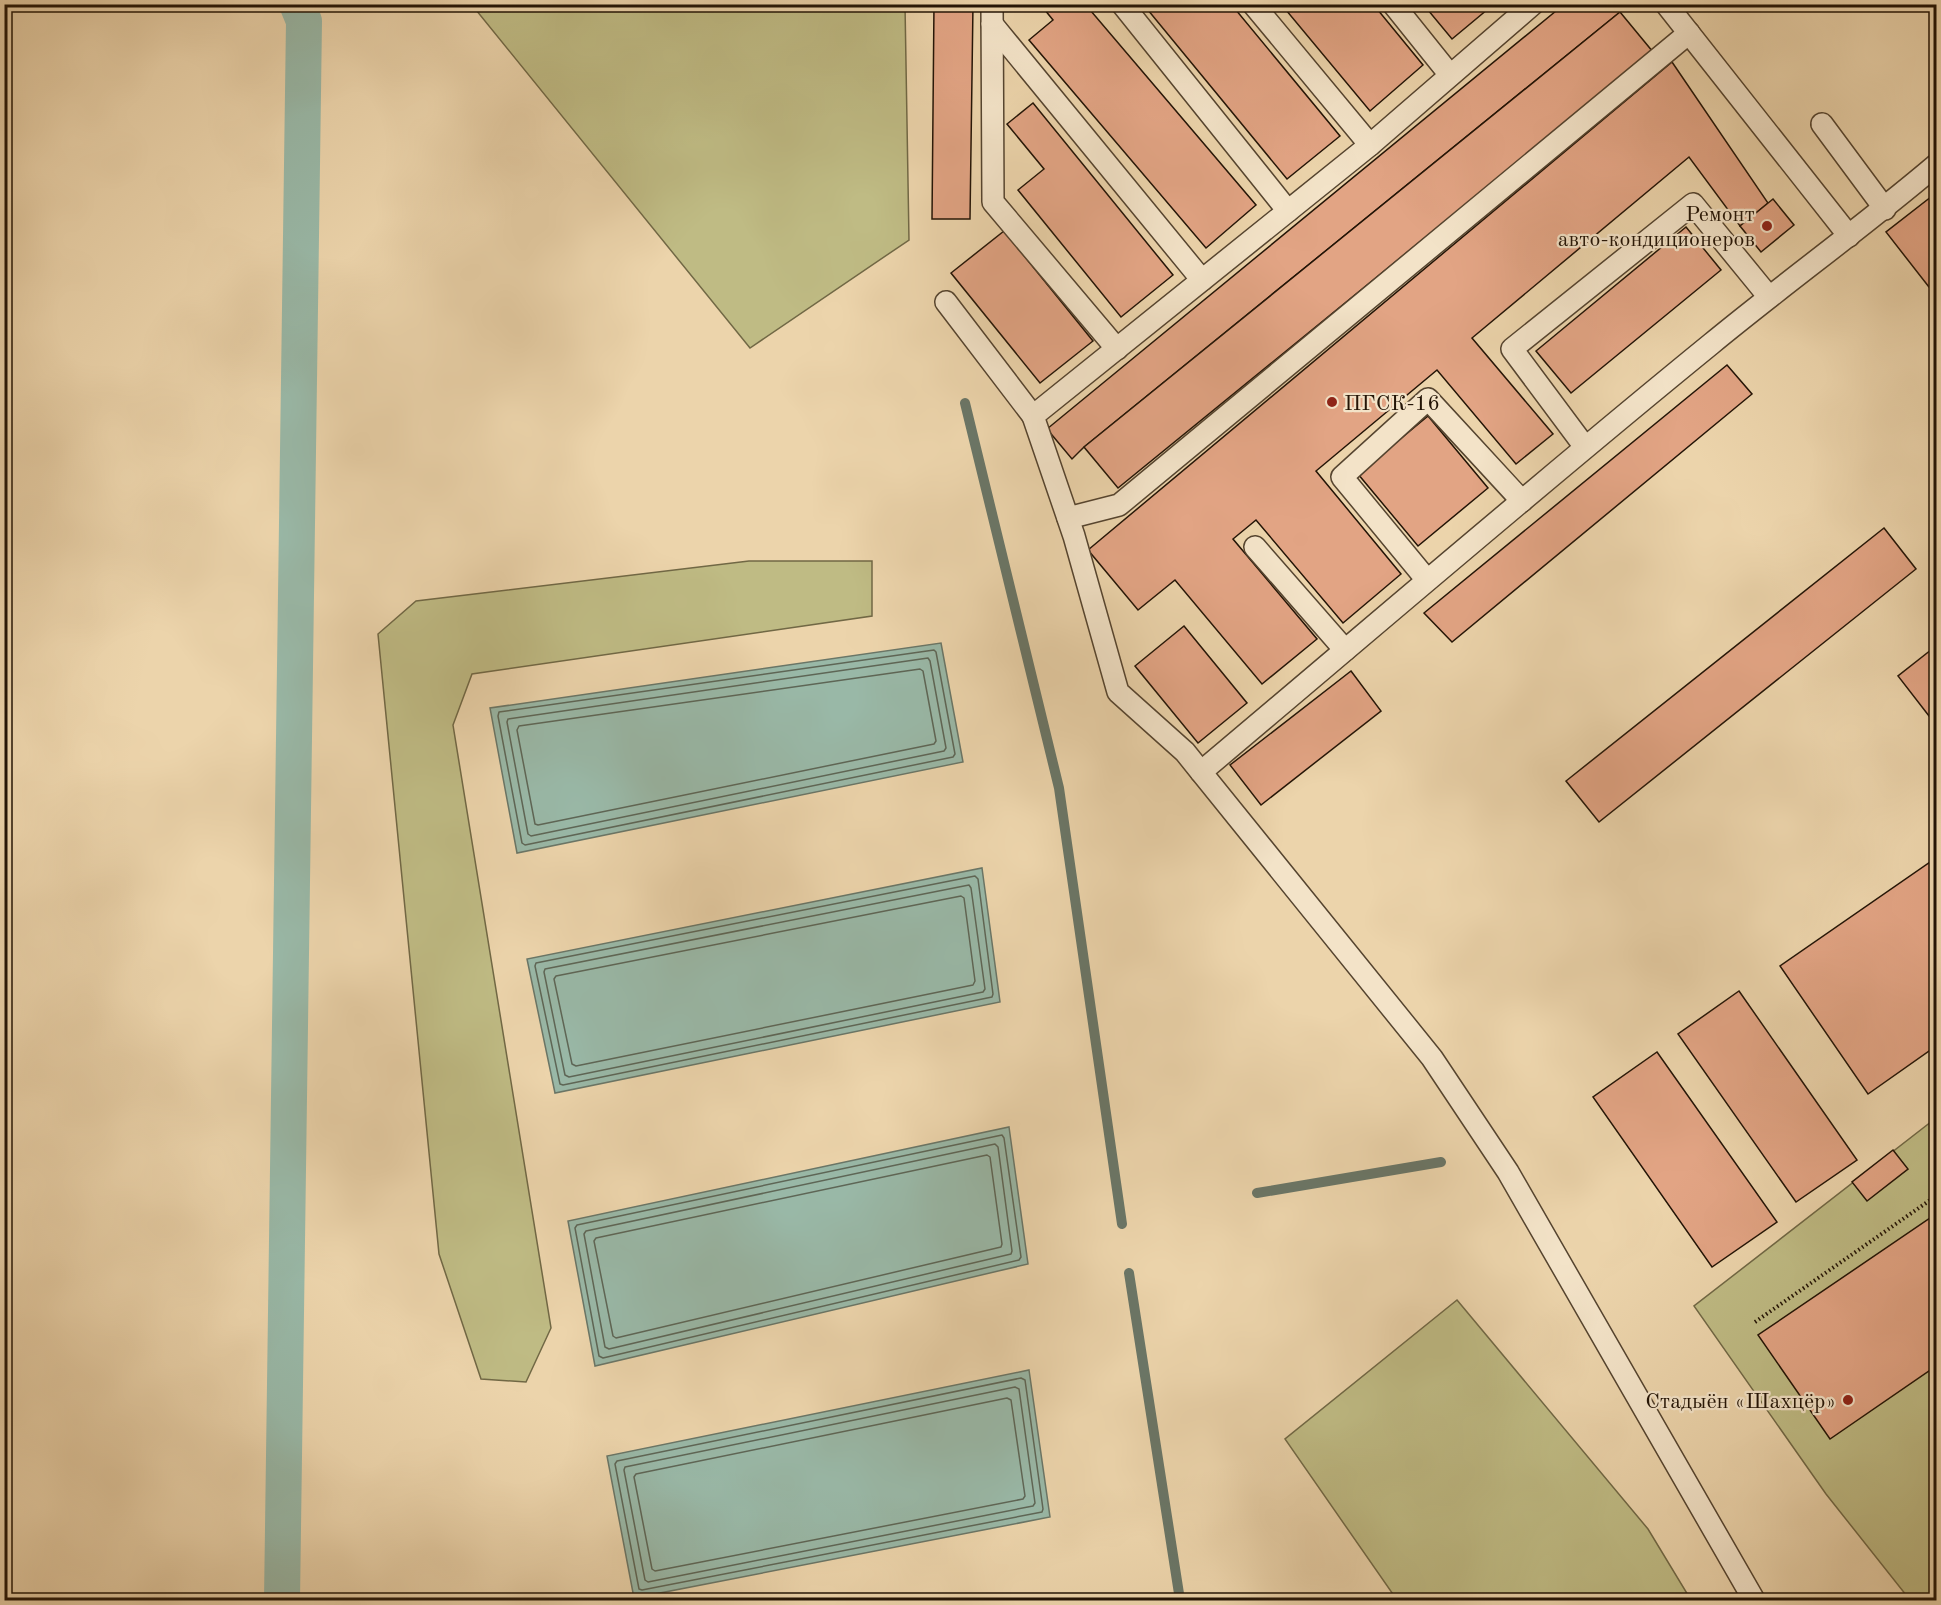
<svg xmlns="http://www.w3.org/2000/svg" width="1941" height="1605" font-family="'Old Standard TT',serif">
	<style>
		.green { fill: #bfbb84; stroke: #716845; stroke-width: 1.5 }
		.water { fill: #99b8a7; stroke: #6a7667; stroke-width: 1.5 }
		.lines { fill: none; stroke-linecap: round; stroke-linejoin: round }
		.shore { stroke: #5e6656; stroke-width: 1.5 }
		.stream { stroke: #6a7667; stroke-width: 10 }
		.canal { stroke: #99b8a7; stroke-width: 36 }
		.building { fill: #e2a484; stroke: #231406; stroke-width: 1.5 }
		.service-casing { stroke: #55442f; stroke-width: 24 }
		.path { stroke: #231406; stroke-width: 4; stroke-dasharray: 1.5 3; stroke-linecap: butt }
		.service { stroke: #f3e3c8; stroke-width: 21 }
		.poi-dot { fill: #8f2418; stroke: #f3e3c8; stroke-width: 2 }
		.labels { text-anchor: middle; stroke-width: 4.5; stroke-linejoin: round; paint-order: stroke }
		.poi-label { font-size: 22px; fill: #231406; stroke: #f3e3c8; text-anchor: end }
	</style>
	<rect width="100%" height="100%" fill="#ecd4ab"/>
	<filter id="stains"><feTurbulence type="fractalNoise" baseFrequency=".00333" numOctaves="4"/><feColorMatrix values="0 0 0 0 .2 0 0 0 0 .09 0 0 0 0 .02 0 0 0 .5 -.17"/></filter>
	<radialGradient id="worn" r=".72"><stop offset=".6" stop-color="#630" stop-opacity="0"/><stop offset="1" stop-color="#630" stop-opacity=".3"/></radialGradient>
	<g class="green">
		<path d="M472,5H905L909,240L750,348Z"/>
		<path d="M749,561H872V616L472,674L453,725L551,1328L526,1382L481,1379L439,1254L378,634L416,601Z"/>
		<path d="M1936,1118V1600H1910L1826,1494L1694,1306Z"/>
		<path d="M1457,1300L1648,1529L1691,1600H1397L1285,1439Z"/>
	</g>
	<g class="water">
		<path d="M941,643L963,762L517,853L490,708Z"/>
		<path d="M982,868L1000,1002L555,1093L527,959Z"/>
		<path d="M1009,1127L1028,1264L595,1366L568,1221Z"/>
		<path d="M1029,1370L1050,1517L634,1598L607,1456Z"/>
	</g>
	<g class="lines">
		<g class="shore">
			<path d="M934,650L936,652L955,754L953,757L525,845L522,843L498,716L499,712Z"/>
			<path d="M928,658L930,661L946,748L944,751L531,836L528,834L507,722L508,719Z"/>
			<path d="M920,669L923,671L936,741L934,744L538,825L535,824L517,730L519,726Z"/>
			<path d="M975,876L978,879L993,994L992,997L563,1085L560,1084L535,966L536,963Z"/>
			<path d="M969,885L971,888L985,989L983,992L569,1077L565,1075L544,972L545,969Z"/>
			<path d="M961,896L964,898L975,981L973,985L576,1066L572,1064L554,979L556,976Z"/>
			<path d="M1002,1135L1004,1138L1021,1257L1019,1260L603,1358L599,1356L575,1228L577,1225Z"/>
			<path d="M995,1144L998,1147L1012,1251L1011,1254L609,1349L605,1347L584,1234L586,1231Z"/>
			<path d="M987,1155L990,1157L1002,1244L1001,1247L616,1338L613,1336L594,1241L596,1238Z"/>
			<path d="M1021,1378L1025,1380L1043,1509L1042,1512L642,1590L639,1589L615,1464L617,1461Z"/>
			<path d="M1015,1387L1019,1389L1035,1503L1033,1506L648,1582L645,1580L624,1470L625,1467Z"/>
			<path d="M1007,1398L1011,1400L1025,1496L1023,1499L655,1571L652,1569L634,1477L636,1474Z"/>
		</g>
		<g class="stream">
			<path d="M965,403L1059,788L1122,1224"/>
			<path d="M1257,1193L1441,1162"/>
			<path d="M1129,1273L1180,1600"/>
		</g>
		<path class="canal" d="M282,1600L304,21L297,4"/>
	</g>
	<g class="building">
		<path d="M934,4H973L970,219H932Z"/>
		<path d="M1040,4H1085L1256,205L1206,248L1029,40L1053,20Z"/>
		<path d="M1143,4H1231L1340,136L1287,179Z"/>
		<path d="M1281,4H1373L1423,65L1370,111Z"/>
		<path d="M1423,4H1494L1452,39Z"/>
		<path d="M1560,4H1614L1620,12L1084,447L1072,459L1047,429L1562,6Z"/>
		<path d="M1620,12L1653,52L1118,488L1084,447Z"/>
		<path d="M1672,62L1768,203L1740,226L1689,157L1472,338L1553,434L1516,464L1437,370L1316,471L1401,574L1343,623L1256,520L1233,539L1317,639L1262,684L1175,580L1138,610L1088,550Z"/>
		<path d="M1033,103L1173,275L1121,317L1018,190L1044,169L1007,124Z"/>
		<path d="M1936,193V296L1886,232Z"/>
		<path d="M1773,199L1794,225L1761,252L1740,226Z"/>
		<path d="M1686,227L1721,270L1571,393L1536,351Z"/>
		<path d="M1004,231L1093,341L1040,383L951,273Z"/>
		<path d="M1727,365L1752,394L1452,642L1424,613Z"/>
		<path d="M1428,416L1488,488L1418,546L1358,474Z"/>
		<path d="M1884,528L1916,569L1599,822L1566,781Z"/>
		<path d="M1184,626L1247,703L1198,743L1135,666Z"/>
		<path d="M1936,646V725L1898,676Z"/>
		<path d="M1351,671L1381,711L1261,805L1230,765Z"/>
		<path d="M1936,858V1046L1868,1094L1780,966Z"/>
		<path d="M1739,991L1857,1160L1796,1202L1678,1034Z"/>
		<path d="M1657,1052L1777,1222L1712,1267L1593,1097Z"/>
		<path d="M1893,1150L1908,1169L1867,1201L1852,1182Z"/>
		<path d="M1936,1214V1366L1830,1439L1758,1335Z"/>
	</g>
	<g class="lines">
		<g class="service-casing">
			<g id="service">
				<path d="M992,4L993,202L1117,349"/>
				<path d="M1122,4L1288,211"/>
				<path d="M1393,4L1450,75"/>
				<path d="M1666,4L1849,236"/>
				<path d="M992,24L1202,280"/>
				<path d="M1822,124L1885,209"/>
				<path d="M1370,145L1533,4"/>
				<path d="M946,302L1033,416"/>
				<path d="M1585,447L1512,349L1693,204L1769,297"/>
				<path d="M1068,518L1119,505L1689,33"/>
				<path d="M1255,547L1345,650"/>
				<path d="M1427,580L1342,477L1428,399L1522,501"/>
				<path d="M1201,772L1185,752L1118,692L1074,536L1033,416L1370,145L1253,4"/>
				<path d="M1754,1600L1508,1172L1432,1058L1201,772C1371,629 1539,484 1711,344C1785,283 1863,227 1936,165"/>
			</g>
		</g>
		<path class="path" d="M1755,1322L1936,1196"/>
		<use href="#service" class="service"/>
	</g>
	<g class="poi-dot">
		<circle cx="1767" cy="226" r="6"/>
		<circle cx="1332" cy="402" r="6"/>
		<circle cx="1848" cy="1400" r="6"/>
	</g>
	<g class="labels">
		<g class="poi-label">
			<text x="1755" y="221">Ремонт<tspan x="1755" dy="25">авто-кондиционеров</tspan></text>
			<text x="1344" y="410" text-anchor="start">ПГСК-16</text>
			<text x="1836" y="1408">Стадыён «Шахцёр»</text>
		</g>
	</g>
	<rect width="1941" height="1605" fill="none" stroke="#ecd4ab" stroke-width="24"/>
	<rect x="6" y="6" width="1929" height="1593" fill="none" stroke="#231406" stroke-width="3"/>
	<rect x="12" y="12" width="1917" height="1581" fill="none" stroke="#231406" stroke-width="1.5"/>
	<rect width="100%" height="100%" filter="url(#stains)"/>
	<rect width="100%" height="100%" fill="url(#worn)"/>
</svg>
